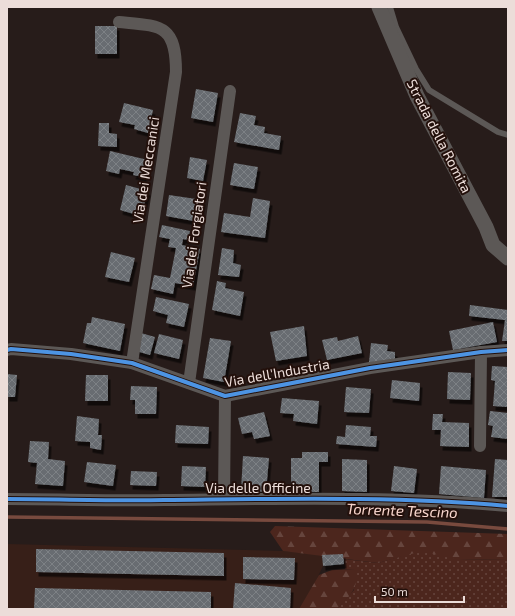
<svg xmlns="http://www.w3.org/2000/svg" width="515" height="616" font-family="'Exo 2',sans-serif">
	<style>
		.built { fill: #371f18 }
		.grass { fill: url(#grass-dots) }
		.forest { fill: url(#forest-firs) }
		.lines { fill: none; stroke-linecap: round; stroke-linejoin: round }
		.stream { stroke: #784a3e; stroke-width: 3.5 }
		.building { fill: url(#building-cross-hatch); filter: url(#shadow) }
		.service { stroke: #5c5856; stroke-width: 6 }
		.minor { stroke: #5c5856; stroke-width: 12 }
		.tertiary { stroke: #5c5856; stroke-width: 15 }
		.cycleway-casing { stroke: #23100b; stroke-width: 6 }
		.cycleway { stroke: #4d94e3; stroke-width: 4 }
		.labels { text-anchor: middle; stroke-width: 4; stroke-linejoin: round; paint-order: stroke }
		.street-label { font-size: 14px; fill: #ecddd9; stroke: #23100b }
		.water-label { font-size: 15px; font-style: italic; fill: #f8d6cd; stroke: #23100b }
	</style>
	<defs>
		<pattern id="grass-dots" width="8" height="8" patternUnits="userSpaceOnUse"><rect width="8" height="8" fill="#4c261d"/><path d="M2 2h.1M6 6h.1" fill="none" stroke="#66453d" stroke-width="1.8" stroke-linecap="round"/></pattern>
		<pattern id="forest-firs" width="22" height="20" patternUnits="userSpaceOnUse"><rect width="22" height="20" fill="#4c261d"/><path d="M5 1l3.5 6h-7zM16 11l3.5 6h-7z" fill="#66453d"/></pattern>
		<pattern id="building-cross-hatch" width="8" height="8" patternUnits="userSpaceOnUse"><rect width="8" height="8" fill="#676c71"/><path d="M0 0l8 8M0 8l8-8" fill="none" stroke="#7d8185"/></pattern>
		<filter id="shadow"><feDropShadow dx="2.5" dy="4.5" stdDeviation="0" flood-color="#0009"/></filter>
	</defs>
	<rect width="100%" height="100%" fill="#271c1a"/>
	<path class="built" d="M7,544L283,551L322,555L323,566L314,585L299,609H7Z"/>
	<path class="grass" d="M422,550L461,560L508,559V609H337L354,590L355,569H345L344,559L378,563Z"/>
	<g class="forest">
		<path d="M275,526L508,534V559L458,560L422,551L378,563L283,551L270,532Z"/>
		<path d="M355,569C360,589 349,596 337,609H299L319,575L332,570Z"/>
	</g>
	<g class="lines">
		<path class="stream" d="M7,517L427,522L508,529"/>
	</g>
	<g class="building">
		<rect x="95" y="26" width="22" height="28"/>
		<path d="M196,89L218,93L213,122L191,118Z"/>
		<path d="M124,103L153,110L148,133L134,129L135,125L119,122Z"/>
		<path d="M240,113L256,116L254,125L265,127L264,133L281,136L279,150L234,142Z"/>
		<path d="M99,123H109V133L117,134V147L98,146Z"/>
		<path d="M110,151L148,160L144,177L133,175L134,172L120,169L119,174L106,171Z"/>
		<path d="M190,157L207,160L203,181L187,178Z"/>
		<path d="M234,163L258,167L254,189L230,185Z"/>
		<path d="M126,185L148,191L141,216L120,210Z"/>
		<path d="M169,195L203,200L199,222L166,216Z"/>
		<path d="M253,198L270,201L265,238L221,232L224,213L250,217Z"/>
		<path d="M162,225L190,231L188,240L183,239L182,245L200,249L193,286L175,283L173,294L151,289L154,275L170,278L176,248L168,247L170,239L159,237Z"/>
		<path d="M222,248L234,250L233,263L241,265L239,277L218,275Z"/>
		<path d="M111,252L135,258L129,282L105,277Z"/>
		<path d="M217,281L226,283L225,288L244,292L240,316L212,310Z"/>
		<path d="M156,297L189,304L184,327L166,323L168,315L153,311Z"/>
		<path d="M470,305L508,310V341H502L505,320L469,316Z"/>
		<path d="M92,317L125,324L120,351L83,343L87,323H91Z"/>
		<path d="M493,322L497,342L453,350L449,331Z"/>
		<path d="M304,326L307,356L276,361L270,332Z"/>
		<path d="M141,333L155,337L150,355L136,351Z"/>
		<path d="M159,334L183,340L179,359L154,353Z"/>
		<path d="M358,336L362,353L327,360L322,340L337,337L338,341Z"/>
		<path d="M210,338L231,341L224,382L203,378Z"/>
		<path d="M371,343L388,345L387,351L395,352V361L381,364L369,362Z"/>
		<path d="M492,366L508,367V407L493,406L495,381L491,380Z"/>
		<path d="M448,372L471,373L470,400L447,399Z"/>
		<path d="M7,374L17,375L15,397H7Z"/>
		<path d="M86,375H108V401H85Z"/>
		<path d="M392,380L420,383L419,401L390,398Z"/>
		<path d="M131,386L157,387L156,414H135V400H130Z"/>
		<path d="M346,387L371,389L369,413L344,412Z"/>
		<path d="M282,398L319,401L317,424L293,421L294,414L280,413Z"/>
		<path d="M490,411L508,413V439L491,437L493,426L488,425Z"/>
		<path d="M264,412L270,436L254,439L252,432L242,434L238,418Z"/>
		<path d="M433,414H443L442,422L469,423V447L440,446L441,430H432Z"/>
		<path d="M77,416L99,419L98,435H102L101,450L90,448V442L75,441Z"/>
		<path d="M176,425L209,427L208,444L175,443Z"/>
		<path d="M346,425L371,427L370,436H377L376,447L336,444L337,436L345,437Z"/>
		<path d="M30,441L49,442L48,459L65,461L63,486L35,484L37,463L28,462Z"/>
		<path d="M302,452H328V462H319V492H291V458H302Z"/>
		<path d="M243,456L269,458L266,492L241,490Z"/>
		<path d="M342,459L367,460V492L342,491Z"/>
		<path d="M495,459L508,460V497H492Z"/>
		<path d="M87,462L116,465L113,486L84,482Z"/>
		<path d="M182,466L206,467L205,487L181,486Z"/>
		<path d="M394,466L417,469L414,493L391,491Z"/>
		<path d="M441,466L486,470L484,498L439,494Z"/>
		<path d="M131,471L157,472L156,486L130,485Z"/>
		<path d="M36,549L224,553V576L36,572Z"/>
		<path d="M343,554L344,564L323,566L322,555Z"/>
		<path d="M243,557L295,558L294,580L243,579Z"/>
		<path d="M235,583L291,588L290,609H233Z"/>
		<path d="M35,588L211,592V609H34Z"/>
	</g>
	<g class="lines">
		<path class="service" d="M390,7L396,27L416,69L429,90L498,132L508,135"/>
		<g class="minor">
			<path d="M119,22C161,26 176,24 176,72L132,363"/>
			<path d="M7,350L11,349L71,354L132,363L225,396L370,368L481,352L508,350"/>
			<path d="M189,383L230,91"/>
			<path d="M480,446L481,352"/>
			<path d="M7,499C59,499 112,501 164,500C278,499 394,496 508,506"/>
			<path d="M224,499L225,396"/>
		</g>
		<path class="tertiary" d="M379,7L417,96L486,227L493,245L508,258"/>
		<g class="cycleway-casing">
			<g id="cycleway">
				<path d="M7,350L11,349L71,354L132,363L225,396L370,368L481,352L508,350"/>
				<path d="M7,499C59,499 112,501 164,500C278,499 394,496 508,506"/>
			</g>
		</g>
		<use href="#cycleway" class="cycleway"/>
	</g>
	<g class="labels">
		<g class="street-label">
			<text transform="translate(439 136) rotate(63)" y="5">Strada della Romita</text>
			<text transform="translate(146 170) rotate(-81)" y="5">Via dei Meccanici</text>
			<text transform="translate(194 235) rotate(-82)" y="5">Via dei Forgiatori</text>
			<text transform="translate(277 373) rotate(-10)" y="5">Via dell'Industria</text>
			<text x="258" y="493">Via delle Officine</text>
		</g>
		<g class="water-label">
			<text transform="translate(402 511) rotate(2)" y="5">Torrente Tescino</text>
		</g>
	</g>
	<rect width="515" height="616" fill="none" stroke="#ecddd9" stroke-width="16"/>
	<path d="M375 596v6h89v-6" fill="none" stroke="#ecddd9" stroke-width="2"/>
	<text x="381" y="596" font-size="12" fill="#ecddd9" stroke="#23100b" stroke-width="3" paint-order="stroke">50 m</text>
</svg>
